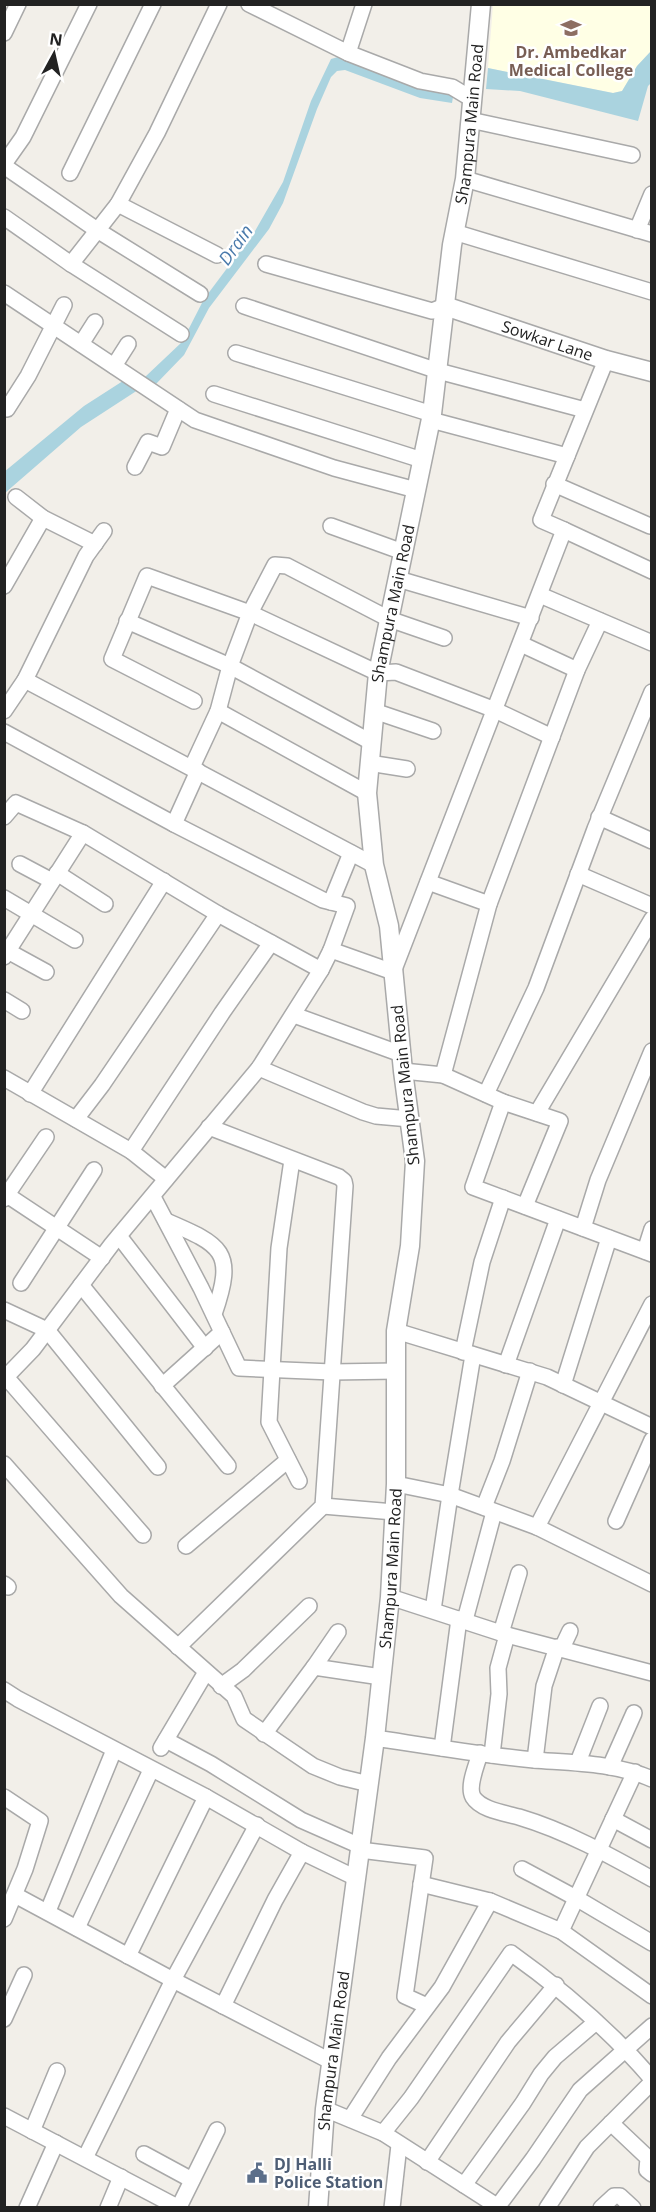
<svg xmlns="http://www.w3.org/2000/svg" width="656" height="2212" font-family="'Open Sans',sans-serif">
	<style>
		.education { fill: #ffffe5 }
		.water { fill: #aad3df }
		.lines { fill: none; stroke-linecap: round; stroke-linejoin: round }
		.minor-casing { stroke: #a9a9a9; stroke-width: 18 }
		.tertiary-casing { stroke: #a9a9a9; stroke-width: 21 }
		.minor { stroke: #fff; stroke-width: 15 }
		.tertiary { stroke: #fff; stroke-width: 18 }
		.labels { text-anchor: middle; stroke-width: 5; stroke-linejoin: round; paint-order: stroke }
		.education-label { font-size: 16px; font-weight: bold; fill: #785e54; stroke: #fff }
		.street-label { font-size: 16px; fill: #222; stroke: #fff }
		.service-label { font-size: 16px; font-weight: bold; fill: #4e5e75; stroke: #fff; text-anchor: start }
		.water-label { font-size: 18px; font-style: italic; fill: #4a7aab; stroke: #fff }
	</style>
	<rect width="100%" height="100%" fill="#f2efe9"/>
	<path class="education" d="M493,5H651V51L637,66L622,91L613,93L488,68Z"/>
	<g class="water">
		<path d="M651,51V83L648,86L638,121L520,91L486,89L488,68L613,93L622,91L637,66Z"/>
		<path d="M338,57L358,61L454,91L452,103L420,98L345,70L337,71L331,77L317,109L283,203L269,229L209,308L184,355L155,385L145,377L182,342L204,299L255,231L283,182L311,101L331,59Z"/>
		<path d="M126,379L141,388L81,427L5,493L4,472L84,406Z"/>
	</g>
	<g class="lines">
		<g class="minor-casing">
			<g id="minor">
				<path d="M249,4L348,53L364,4"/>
				<path d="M4,33L18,4"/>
				<path d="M348,53L420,81L452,87L472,99"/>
				<path d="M470,120L632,155"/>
				<path d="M4,164L23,137L89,4"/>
				<path d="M4,166L97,230L200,294"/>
				<path d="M70,173L153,4"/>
				<path d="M465,179L652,234"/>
				<path d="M118,204L217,255"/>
				<path d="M4,217L71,264L181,334"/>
				<path d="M637,230L652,194"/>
				<path d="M454,232L652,292"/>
				<path d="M71,264L118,204L157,133L219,4"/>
				<path d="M266,264L432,311L445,306"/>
				<path d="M4,293L195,420L334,468L416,490"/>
				<path d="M244,306L438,371L585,410"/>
				<path d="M81,344L95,322"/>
				<path d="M236,353L432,414"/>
				<path d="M114,366L128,344"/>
				<path d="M214,394L422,460"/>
				<path d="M4,407L7,409L28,376L64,305"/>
				<path d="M431,420L567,456"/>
				<path d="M135,467L148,442L162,447L178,409"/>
				<path d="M554,484L650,526"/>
				<path d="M16,497L43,518L95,544"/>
				<path d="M331,526L403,552"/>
				<path d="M564,530L652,571"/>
				<path d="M398,579L531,618"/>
				<path d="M4,586L43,518"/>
				<path d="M540,595L652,643"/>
				<path d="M127,621L230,666L371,742"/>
				<path d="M521,644L577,670"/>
				<path d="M25,680L374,865"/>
				<path d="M194,701L112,659L147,576L250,613L378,673L396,672L495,710L552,737"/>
				<path d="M4,711L25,680L86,556L104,531"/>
				<path d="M218,711L367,793"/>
				<path d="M374,711L433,731"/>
				<path d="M4,732L174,824L323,900L347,906L331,950"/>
				<path d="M369,763L407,769"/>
				<path d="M192,767L218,711L230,666L250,613L275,565L287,566L389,619L444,638"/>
				<path d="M4,817L16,803L83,833L218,914L321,970"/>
				<path d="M599,817L652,841"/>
				<path d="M174,824L198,771"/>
				<path d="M20,864L52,881"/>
				<path d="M57,873L105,904"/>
				<path d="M578,874L652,906"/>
				<path d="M428,882L489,904"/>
				<path d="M4,898L75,940"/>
				<path d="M331,902L351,853"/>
				<path d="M4,949L46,972"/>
				<path d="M4,957L83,833"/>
				<path d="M4,1000L22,1011"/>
				<path d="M294,1015L401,1054"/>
				<path d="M259,1068L363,1112L376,1116L410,1119"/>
				<path d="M403,1071L443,1075L503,1102L560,1121L525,1206"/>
				<path d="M443,1075L489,904L577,670L600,621"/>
				<path d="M4,1078L131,1151L166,1179"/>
				<path d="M30,1094L164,881"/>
				<path d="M486,1094L536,988L595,829L652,692"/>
				<path d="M503,1102L473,1187L652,1254"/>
				<path d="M537,1113L652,919"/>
				<path d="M76,1119L102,1085L218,914"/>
				<path d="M131,1151L222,1013L271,943"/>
				<path d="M292,1160L279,1248L269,1422L299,1481"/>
				<path d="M4,1193L102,1258"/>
				<path d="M153,1197L201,1288L239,1368L332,1372L396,1371"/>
				<path d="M4,1199L46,1137"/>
				<path d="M166,1221C222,1245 236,1251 214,1314"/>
				<path d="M583,1228L598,1180L652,1051"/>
				<path d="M119,1236L205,1348"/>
				<path d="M645,1251L652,1229"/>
				<path d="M21,1283L94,1170"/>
				<path d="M81,1285L228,1466"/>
				<path d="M4,1310L47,1330L158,1467"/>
				<path d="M396,1331L547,1377L652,1427"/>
				<path d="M463,1352L482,1262L503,1198"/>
				<path d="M506,1365L558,1219"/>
				<path d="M6,1377L143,1535"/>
				<path d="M4,1379L33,1349L112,1244L259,1068L321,970L331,950L393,972L564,530L541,520L606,360"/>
				<path d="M563,1385L609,1238"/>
				<path d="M162,1386L222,1332"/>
				<path d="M4,1464L121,1596L234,1696L244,1719L313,1766L340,1777L369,1784"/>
				<path d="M396,1484L450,1495L473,1355"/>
				<path d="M323,1506L394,1512"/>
				<path d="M484,1507L502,1461L530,1371"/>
				<path d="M616,1521L652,1440"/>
				<path d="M537,1527L652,1304"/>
				<path d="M186,1546L288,1460"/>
				<path d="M4,1584L8,1587"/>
				<path d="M390,1597L507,1635L652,1673"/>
				<path d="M433,1610L450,1495L537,1527L652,1584"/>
				<path d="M465,1620L494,1512"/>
				<path d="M501,1633L519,1573"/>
				<path d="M178,1647L323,1506L345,1186L344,1181L339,1177L209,1127"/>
				<path d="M562,1648L570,1631"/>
				<path d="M314,1667L338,1632"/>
				<path d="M221,1686L243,1670L309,1606"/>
				<path d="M4,1690L18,1699L206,1797L302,1852L356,1878"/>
				<path d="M264,1734L314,1667L381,1677"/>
				<path d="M375,1738C428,1746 481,1755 534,1760C574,1763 615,1763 652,1779"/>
				<path d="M166,1740L211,1764L301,1820L360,1846"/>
				<path d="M161,1748L206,1672"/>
				<path d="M442,1748L459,1619"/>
				<path d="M480,1753C477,1765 467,1786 473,1797C481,1810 505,1813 519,1817C566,1831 609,1855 652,1879"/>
				<path d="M492,1755L499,1694L498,1668L507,1635"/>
				<path d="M535,1760L544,1686L557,1647"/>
				<path d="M578,1762L600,1706"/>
				<path d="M610,1767L634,1713"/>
				<path d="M4,1797L40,1821L25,1869L4,1919"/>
				<path d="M613,1819L652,1840"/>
				<path d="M360,1850L425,1858L405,1996L427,2006"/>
				<path d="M522,1869L576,1898L652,1943"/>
				<path d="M421,1884L490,1901L561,1931L652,1996"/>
				<path d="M15,1895L173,1980L332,2062"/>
				<path d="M48,1911L114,1750"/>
				<path d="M77,1928L151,1770"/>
				<path d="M561,1931L635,1772"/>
				<path d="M128,1956L206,1797"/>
				<path d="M223,2006L275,1900L302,1852"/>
				<path d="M4,2019L24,1975"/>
				<path d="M325,2109L383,2133L500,2208"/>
				<path d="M4,2116L179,2208"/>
				<path d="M350,2119L389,2058L442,1987L490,1901"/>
				<path d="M611,2123L648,2158L647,2170L652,2174"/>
				<path d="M32,2131L57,2071"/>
				<path d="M383,2133L411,2098L511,1953C563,1990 610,2030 652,2079"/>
				<path d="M144,2154L192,2180"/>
				<path d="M85,2158L173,1980L257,1825"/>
				<path d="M427,2162L508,2042L556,1985"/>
				<path d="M464,2185L523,2103L541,2074L555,2057L596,2022"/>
				<path d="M498,2206L533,2159L580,2090L652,2026"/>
				<path d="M179,2207L217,2130"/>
				<path d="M27,2208L56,2143"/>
				<path d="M108,2208L121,2177"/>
				<path d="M392,2208L399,2145"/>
				<path d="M547,2208L587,2147L652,2082"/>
				<path d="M601,2208L614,2196H620L633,2208"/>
			</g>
		</g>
		<g class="tertiary-casing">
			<g id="tertiary">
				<path id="s1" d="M445,306L606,360L652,372"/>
				<path id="s2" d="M318,2208L325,2109L375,1738L390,1597L396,1484V1331L410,1246L415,1161L403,1071L389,926L374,865L367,793L378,673L432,414L452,245L465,179L481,4"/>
			</g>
		</g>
		<use href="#minor" class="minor"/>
		<use href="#tertiary" class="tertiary"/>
	</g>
	<defs>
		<g id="university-bare" transform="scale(1.62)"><path d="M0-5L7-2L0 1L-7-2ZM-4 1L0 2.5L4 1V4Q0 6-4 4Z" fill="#8d6e63" stroke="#fff" stroke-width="2.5" paint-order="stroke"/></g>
		<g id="civic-bare" transform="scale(1.62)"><path d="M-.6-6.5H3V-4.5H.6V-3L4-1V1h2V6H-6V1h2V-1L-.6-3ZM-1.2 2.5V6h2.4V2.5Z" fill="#5c6f8a" stroke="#fff" stroke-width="2.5" paint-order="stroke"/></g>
	</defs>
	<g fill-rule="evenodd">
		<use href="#university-bare" x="571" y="28"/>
		<use href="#civic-bare" x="257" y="2173"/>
	</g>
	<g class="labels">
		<g class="education-label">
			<text x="571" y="58">Dr. Ambedkar<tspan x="571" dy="18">Medical College</tspan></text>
		</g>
		<g class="street-label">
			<text dy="6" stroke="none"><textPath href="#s2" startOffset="2102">Shampura Main Road</textPath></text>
			<text dy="6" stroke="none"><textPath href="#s1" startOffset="108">Sowkar Lane</textPath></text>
			<text dy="6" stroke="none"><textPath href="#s2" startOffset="1616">Shampura Main Road</textPath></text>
			<text transform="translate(405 1085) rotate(-96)" y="6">Shampura Main Road</text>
			<text dy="6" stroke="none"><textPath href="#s2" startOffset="644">Shampura Main Road</textPath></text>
			<text dy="6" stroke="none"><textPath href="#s2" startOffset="158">Shampura Main Road</textPath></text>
		</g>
		<g class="service-label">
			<text x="274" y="2170">DJ Halli<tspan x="274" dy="18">Police Station</tspan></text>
		</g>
		<g class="water-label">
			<text transform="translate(236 245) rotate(-54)" y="6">Drain</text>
		</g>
	</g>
	<rect width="656" height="2212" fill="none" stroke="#222222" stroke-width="12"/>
	<g transform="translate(54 54) rotate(8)" stroke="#ffffff" stroke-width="4.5" paint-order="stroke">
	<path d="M0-4.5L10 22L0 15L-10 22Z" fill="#222222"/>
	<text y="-9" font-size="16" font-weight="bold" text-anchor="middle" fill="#222222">N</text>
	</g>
</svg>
